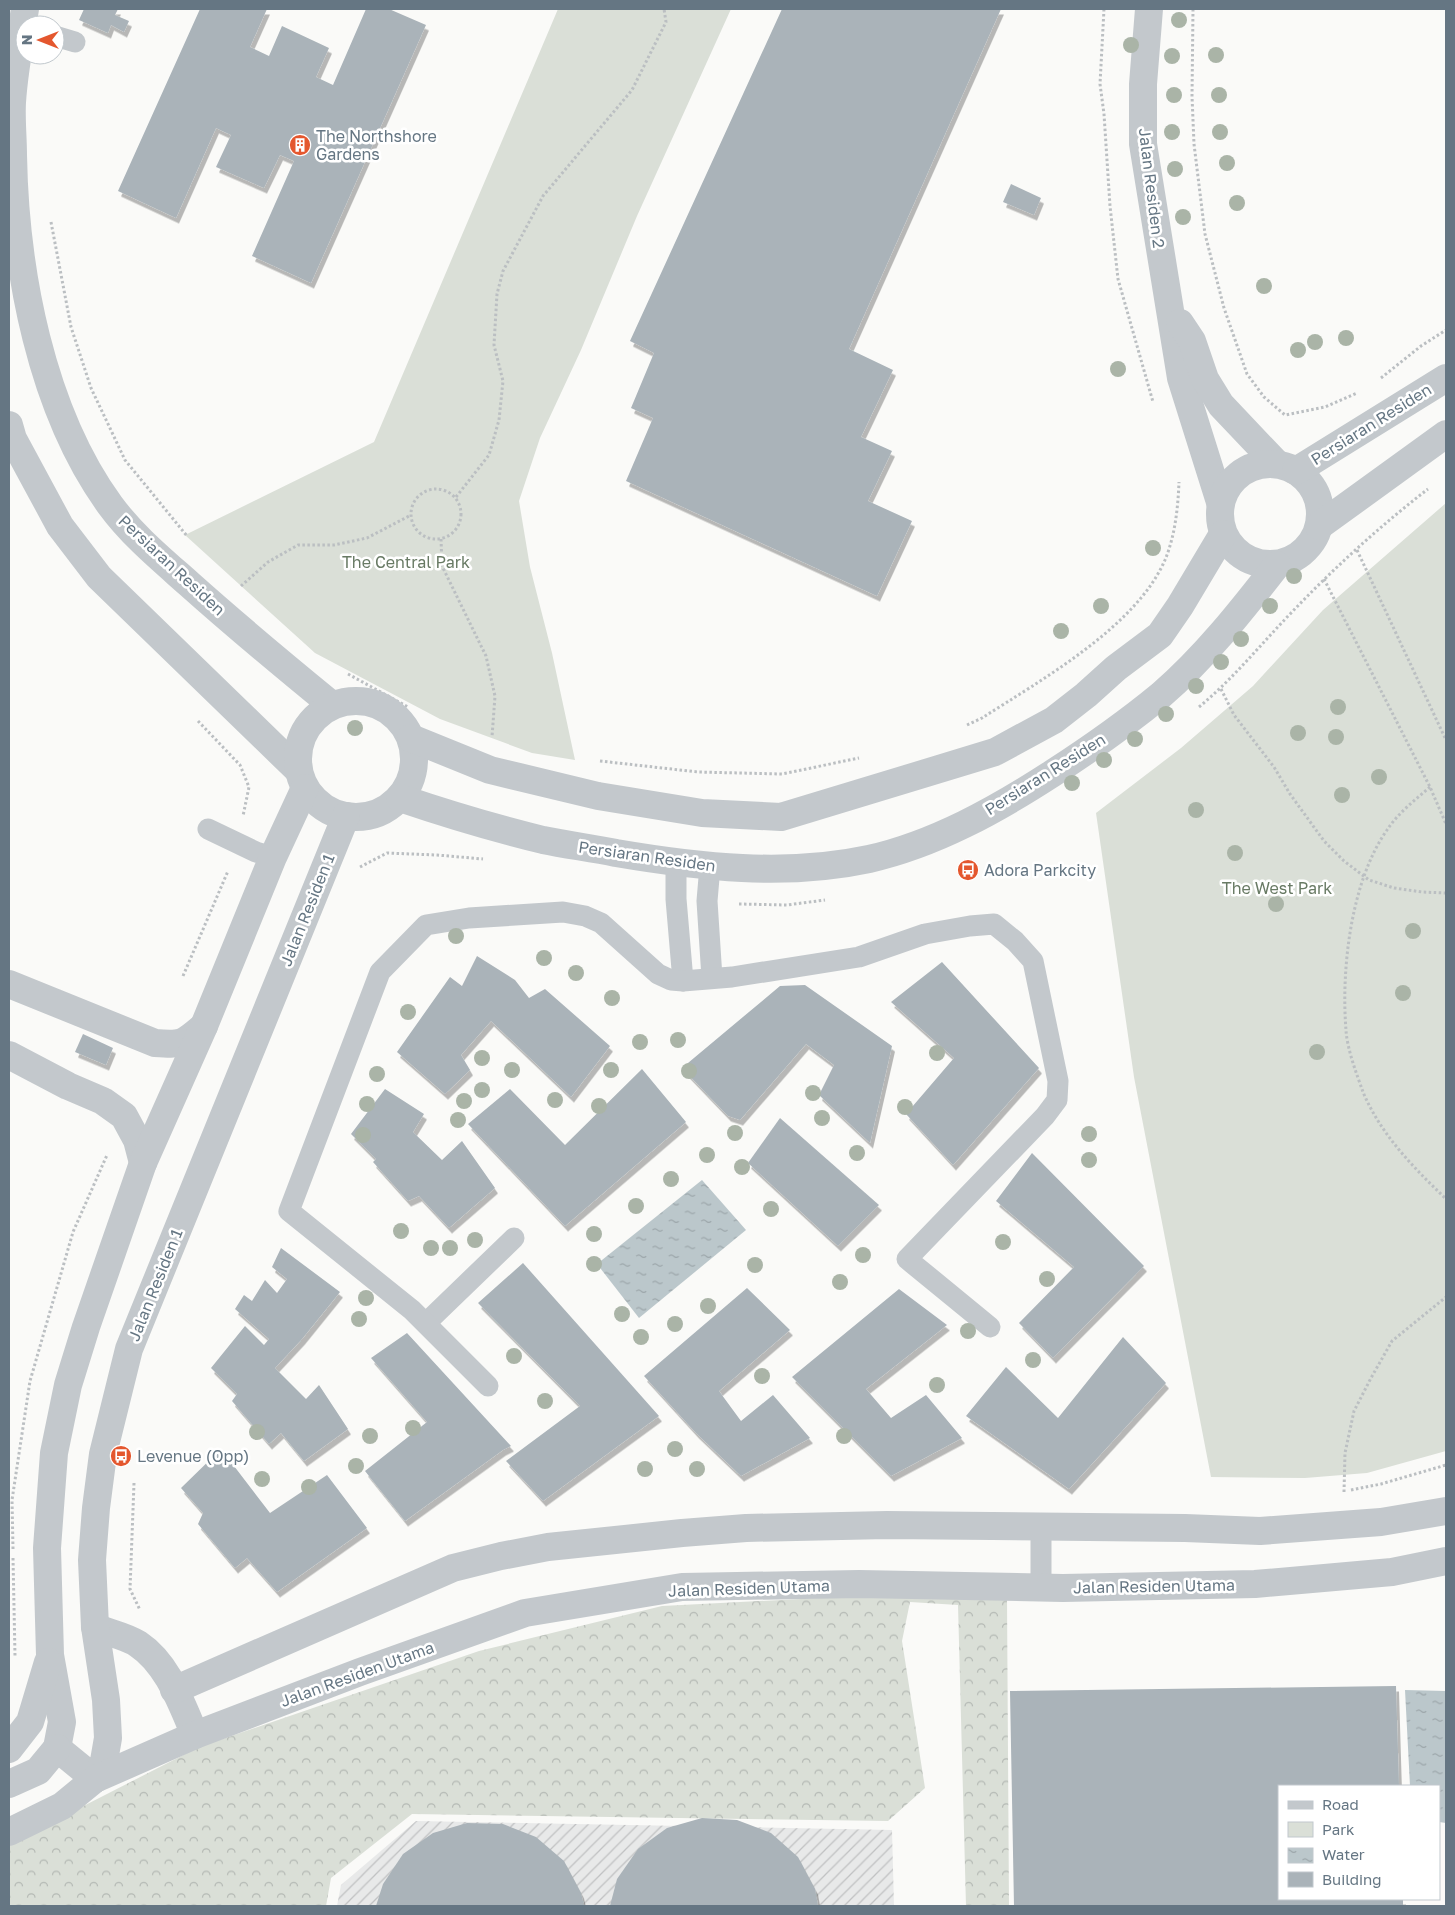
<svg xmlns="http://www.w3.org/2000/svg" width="1455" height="1915" font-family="'Golos Text',sans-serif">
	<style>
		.industrial { fill: url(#industrial-furrows) }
		.green { fill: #dadfd7 }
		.forest { fill: url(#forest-crowns) }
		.water { fill: url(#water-ripples) }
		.building { fill: #aab3b9; filter: url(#shadow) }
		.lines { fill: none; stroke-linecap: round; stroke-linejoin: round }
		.path { stroke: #bbbfc2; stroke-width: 3; stroke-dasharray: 2.5 2.5; stroke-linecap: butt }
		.service { stroke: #c3c8cc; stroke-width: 21 }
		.minor { stroke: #c3c8cc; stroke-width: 28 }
		.tertiary { stroke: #c3c8cc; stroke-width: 28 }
		.tree { fill: #aab4a7 }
		.labels { text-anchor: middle; stroke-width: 5; stroke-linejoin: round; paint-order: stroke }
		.poi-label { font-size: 16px; fill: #657683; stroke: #fff; text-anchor: start }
		.street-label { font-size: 16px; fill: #657683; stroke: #fff }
		.park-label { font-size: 16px; fill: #687a64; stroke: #fff }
	</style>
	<defs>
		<pattern id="industrial-furrows" width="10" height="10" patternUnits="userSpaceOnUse" patternTransform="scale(1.25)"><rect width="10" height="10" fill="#e8e9e9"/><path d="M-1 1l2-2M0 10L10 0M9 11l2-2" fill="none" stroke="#c0c1c2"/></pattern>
		<pattern id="forest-crowns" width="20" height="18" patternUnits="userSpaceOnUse" patternTransform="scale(1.25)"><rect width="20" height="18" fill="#dadfd7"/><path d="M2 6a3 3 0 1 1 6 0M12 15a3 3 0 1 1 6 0" fill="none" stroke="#b4b9b4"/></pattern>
		<pattern id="water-ripples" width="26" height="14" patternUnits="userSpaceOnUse" patternTransform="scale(1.25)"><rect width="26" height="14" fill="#bbc7cb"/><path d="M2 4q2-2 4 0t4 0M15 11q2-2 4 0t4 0" fill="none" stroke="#9ca6aa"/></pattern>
		<filter id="shadow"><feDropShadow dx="3" dy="5.5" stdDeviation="0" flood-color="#0004"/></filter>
	</defs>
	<rect width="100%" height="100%" fill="#fafaf8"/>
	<path class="industrial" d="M416,1821L892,1830L894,1906H337L341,1885Z"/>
	<g class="green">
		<path d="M558,9H731L637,216L581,350L540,438L519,501L530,567L552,653L575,760L532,753L440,719L315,653L185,535L374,442Z"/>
		<path d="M1446,503V1451L1367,1473L1305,1478L1211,1477L1134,1077L1096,813L1181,748L1253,686L1323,610Z"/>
	</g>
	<path class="forest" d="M880,1595L1007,1599L1009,1906H966L958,1605L910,1602L902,1641L925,1788L888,1821L412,1814L331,1878L326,1906H9V1844L199,1747L479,1651L662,1606Z"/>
	<g class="water">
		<path d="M702,1180L746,1230L639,1318L597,1264Z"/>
		<path d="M1405,1690L1446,1691V1823L1439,1822V1786H1410Z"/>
	</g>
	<g class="building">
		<path d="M84,9H118L115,15L129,21L124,32L111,25L108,33L79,20Z"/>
		<path d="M200,9H267L250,47L269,56L282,26L329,48L316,77L333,85L366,9H389L426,25L311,283L252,256L294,161L280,155L264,188L216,167L231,135L216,128L176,218L118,191Z"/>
		<path d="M782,9H1001L849,349L893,370L861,437L892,451L868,501L912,521L877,596L626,481L653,418L631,408L654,353L630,341Z"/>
		<path d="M1011,184L1041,198L1034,215L1003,202Z"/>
		<path d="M477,956L515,980L529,998L545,989L610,1046L571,1097L491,1021L461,1055L470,1070L445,1094L397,1052L450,977L462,986Z"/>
		<path d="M942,962L1039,1068L953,1165L906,1114L954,1058L891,1002Z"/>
		<path d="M805,985L892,1046L870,1143L819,1095L834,1065L806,1044L740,1120L728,1116L682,1068L780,986Z"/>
		<path d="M83,1034L113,1048L106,1065L75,1052Z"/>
		<path d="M642,1069L686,1122L565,1226L468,1124L510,1089L565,1145Z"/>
		<path d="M385,1089L424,1114L413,1132L442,1160L462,1141L495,1188L449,1228L419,1196L408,1201L373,1162L376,1159L351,1134Z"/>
		<path d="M780,1118L879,1205L838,1246L748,1163Z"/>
		<path d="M1032,1153L1144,1266L1053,1358L1019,1323L1074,1267L996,1201Z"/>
		<path d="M281,1248L340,1292L302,1339L275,1368L306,1399L319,1385L348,1429L304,1461L281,1433L269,1444L232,1401L237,1394L211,1368L245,1326L264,1345L269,1339L235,1309L244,1295L252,1301L265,1280L277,1293L287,1279L272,1267Z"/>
		<path d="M523,1263L659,1416L543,1501L506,1461L580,1406L478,1303Z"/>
		<path d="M747,1288L790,1330L719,1391L741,1421L773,1395L810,1438L741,1476L696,1433L644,1376Z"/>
		<path d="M899,1289L947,1325L866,1389L891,1418L926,1395L962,1438L891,1476L792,1377Z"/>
		<path d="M407,1333L511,1446L503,1450L405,1521L365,1471L427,1422L371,1358Z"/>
		<path d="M1123,1337L1166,1383L1069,1489L966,1416L1006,1367L1058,1418Z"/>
		<path d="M221,1449L270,1513L327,1475L367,1528L277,1592L247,1558L235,1568L198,1524L203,1513L181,1488Z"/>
		<path d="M1396,1686L1399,1786H1279V1899H1403V1906H1014L1010,1691Z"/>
		<path d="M702,1818L737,1820L771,1833L798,1857L815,1889L818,1906H610L617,1879L638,1849L667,1828Z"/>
		<path d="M467,1823L503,1824L536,1837L564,1861L581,1893L584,1906H376L383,1884L403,1854L433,1833Z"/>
	</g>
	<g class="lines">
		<g class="path">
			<path d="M1104,9L1100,84L1104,114L1110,206L1118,279L1153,402"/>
			<path d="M1193,9L1192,96L1194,144L1205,234L1224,308L1247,374L1264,397L1285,415L1325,407L1357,393"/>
			<path d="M51,222L71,327L91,388L125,460L187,536"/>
			<path d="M1381,378L1421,346L1446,330"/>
			<circle cx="436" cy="514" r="25"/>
			<path d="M456,497L489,455L499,420L503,381L494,345L497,294L503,271L543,196L632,90L666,22L664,9"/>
			<path d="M441,539L442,566L486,656L495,696L492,737"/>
			<path d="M1357,550L1446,740"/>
			<path d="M1324,579L1430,787L1446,824"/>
			<path d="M241,586L268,562L298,545H334L367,538L411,515"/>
			<path d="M348,674L408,707"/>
			<path d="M1221,689L1234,715L1274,767L1290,794L1324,841L1344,861L1369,880L1394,888L1422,892L1446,893"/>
			<path d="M1199,707C1234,678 1261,644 1292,612C1334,568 1380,526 1428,489"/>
			<path d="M198,721L240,765L249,787L243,816"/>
			<path d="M967,725L982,718C1041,680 1136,627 1165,560C1175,536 1178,508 1179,482"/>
			<path d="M600,761L698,772L782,774L859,758"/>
			<path d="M1430,787C1415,800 1398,813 1387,830C1351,881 1341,969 1346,1030C1347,1049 1357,1075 1363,1092C1381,1135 1414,1168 1446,1199"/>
			<path d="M360,867L387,853L437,855L483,859"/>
			<path d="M739,904L787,905L825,900"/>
			<path d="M183,976L228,871"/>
			<path d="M134,1483L130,1589L140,1610"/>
			<path d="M1351,1490L1381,1484L1446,1465"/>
			<path d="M1344,1492L1345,1453L1354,1411L1371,1378L1392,1341L1446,1297"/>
			<path d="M13,1549L12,1500L30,1381L73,1232L107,1155"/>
			<path d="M13,1558L15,1656"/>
		</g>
		<g class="service">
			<path d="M55,36L75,42"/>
			<path d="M208,829L256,852L273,857"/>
			<path d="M676,863V899L683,981"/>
			<path d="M710,866L707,901L712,978"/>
			<path d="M426,1323L514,1238"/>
			<path d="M488,1386L412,1310L289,1211L380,972L426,925L469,918L563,912L585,916L601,923L658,974L671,980L683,981L732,977L859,957L925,934L970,926L994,924L1015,941L1033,961L1058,1081L1057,1100L1045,1116L907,1259L990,1327"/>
			<path d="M1041,1527V1587"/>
		</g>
		<g class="minor">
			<path d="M9,984L155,1043C183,1045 183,1044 204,1026"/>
			<path d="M9,1055L68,1086L103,1101L124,1116L137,1140L143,1163"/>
		</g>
		<g class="tertiary">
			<path d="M25,9C20,39 14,71 12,102C11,119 13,138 13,155C15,271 41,410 110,505C132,535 161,559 188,583C235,625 283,665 332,705"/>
			<path d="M1149,9L1143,84V144L1181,378L1220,502"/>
			<path d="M1180,323L1192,341L1205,379L1221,405L1277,464"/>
			<path d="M9,425L13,439L60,526L99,577L298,770"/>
			<circle cx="1270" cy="514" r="50"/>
			<path d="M1296,471L1446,378"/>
			<path d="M1319,526L1446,434"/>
			<circle cx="356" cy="759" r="58"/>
			<path d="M411,738L490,770L598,796L702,813L781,817L995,752L1054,720L1086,695L1116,668L1160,635L1180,606L1223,534"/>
			<path d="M400,798C447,814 494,828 543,840C567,845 592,848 616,853C698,867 786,877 869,859C935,844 996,810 1053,773C1090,749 1127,723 1161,695C1205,657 1242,610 1277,565"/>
			<path d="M95,1627C108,1633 126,1636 138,1644C168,1664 181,1703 195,1735"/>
			<path d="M174,1690L453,1568L501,1556L548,1547L682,1533L746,1528L887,1525L1185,1528L1260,1531L1381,1522L1446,1511"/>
			<path d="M57,1748L62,1722L50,1655L47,1548L54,1453L68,1385L86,1327L143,1163L204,1026L273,857L305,788"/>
			<path d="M57,1748L95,1779"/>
			<path d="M9,1749L30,1722L48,1662"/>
			<path d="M95,1779L104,1761L108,1738L106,1700L95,1627L92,1560L96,1508L103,1454L129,1349L346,816"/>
			<path d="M9,1784L38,1771L57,1748"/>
			<path d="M9,1832L62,1806L95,1779L195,1735L360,1672L525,1613L682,1587L859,1584L1063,1588L1255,1584L1392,1572L1446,1561"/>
		</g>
	</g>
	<g class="tree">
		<circle cx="1179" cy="20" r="8"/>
		<circle cx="1131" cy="45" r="8"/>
		<circle cx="1216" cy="55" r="8"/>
		<circle cx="1172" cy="56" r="8"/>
		<circle cx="1174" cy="95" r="8"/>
		<circle cx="1219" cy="95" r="8"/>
		<circle cx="1172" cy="132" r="8"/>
		<circle cx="1220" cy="132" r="8"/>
		<circle cx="1227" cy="163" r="8"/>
		<circle cx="1175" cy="169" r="8"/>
		<circle cx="1237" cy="203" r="8"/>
		<circle cx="1183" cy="217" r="8"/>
		<circle cx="1264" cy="286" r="8"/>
		<circle cx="1346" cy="338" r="8"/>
		<circle cx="1315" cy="342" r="8"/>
		<circle cx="1298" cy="350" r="8"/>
		<circle cx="1118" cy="369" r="8"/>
		<circle cx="1153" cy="548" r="8"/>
		<circle cx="1294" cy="576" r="8"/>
		<circle cx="1101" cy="606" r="8"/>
		<circle cx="1270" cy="606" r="8"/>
		<circle cx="1061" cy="631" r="8"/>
		<circle cx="1241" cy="639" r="8"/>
		<circle cx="1221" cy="662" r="8"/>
		<circle cx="1196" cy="686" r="8"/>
		<circle cx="1338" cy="707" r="8"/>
		<circle cx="1166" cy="714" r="8"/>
		<circle cx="355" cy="728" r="8"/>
		<circle cx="1298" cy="733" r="8"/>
		<circle cx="1336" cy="737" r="8"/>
		<circle cx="1135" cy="739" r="8"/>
		<circle cx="1104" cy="760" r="8"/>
		<circle cx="1379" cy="777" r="8"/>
		<circle cx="1072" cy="783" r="8"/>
		<circle cx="1342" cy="795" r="8"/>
		<circle cx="1196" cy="810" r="8"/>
		<circle cx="1235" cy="853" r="8"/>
		<circle cx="1276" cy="904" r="8"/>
		<circle cx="1413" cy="931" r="8"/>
		<circle cx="456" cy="936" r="8"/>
		<circle cx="544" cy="958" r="8"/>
		<circle cx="576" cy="973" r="8"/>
		<circle cx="1403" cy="993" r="8"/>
		<circle cx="612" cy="998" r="8"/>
		<circle cx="408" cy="1012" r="8"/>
		<circle cx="678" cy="1040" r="8"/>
		<circle cx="640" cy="1042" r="8"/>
		<circle cx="1317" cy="1052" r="8"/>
		<circle cx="937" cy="1053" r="8"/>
		<circle cx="482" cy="1058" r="8"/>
		<circle cx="512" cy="1070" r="8"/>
		<circle cx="611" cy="1070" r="8"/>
		<circle cx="689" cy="1071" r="8"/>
		<circle cx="377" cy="1074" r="8"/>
		<circle cx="482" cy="1090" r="8"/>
		<circle cx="813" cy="1093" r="8"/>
		<circle cx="555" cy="1100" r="8"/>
		<circle cx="464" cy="1101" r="8"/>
		<circle cx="367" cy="1104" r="8"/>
		<circle cx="599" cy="1106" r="8"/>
		<circle cx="905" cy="1107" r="8"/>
		<circle cx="822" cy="1118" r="8"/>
		<circle cx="458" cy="1120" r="8"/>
		<circle cx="735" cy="1133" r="8"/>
		<circle cx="1089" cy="1134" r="8"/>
		<circle cx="363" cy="1135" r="8"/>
		<circle cx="857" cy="1153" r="8"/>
		<circle cx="707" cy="1155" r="8"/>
		<circle cx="1089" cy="1160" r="8"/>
		<circle cx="742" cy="1167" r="8"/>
		<circle cx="671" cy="1179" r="8"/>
		<circle cx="636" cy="1206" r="8"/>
		<circle cx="771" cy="1209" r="8"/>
		<circle cx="401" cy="1231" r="8"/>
		<circle cx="594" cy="1234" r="8"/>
		<circle cx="475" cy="1240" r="8"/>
		<circle cx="1003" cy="1242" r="8"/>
		<circle cx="431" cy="1248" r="8"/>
		<circle cx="450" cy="1248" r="8"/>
		<circle cx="863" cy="1255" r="8"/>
		<circle cx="594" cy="1264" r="8"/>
		<circle cx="755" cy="1265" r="8"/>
		<circle cx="1047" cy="1279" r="8"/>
		<circle cx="840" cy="1282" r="8"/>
		<circle cx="366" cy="1298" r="8"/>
		<circle cx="708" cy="1306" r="8"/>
		<circle cx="622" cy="1314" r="8"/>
		<circle cx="359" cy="1319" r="8"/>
		<circle cx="675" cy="1324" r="8"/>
		<circle cx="968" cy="1331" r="8"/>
		<circle cx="641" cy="1337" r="8"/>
		<circle cx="514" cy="1356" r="8"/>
		<circle cx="1033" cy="1360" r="8"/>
		<circle cx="762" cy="1376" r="8"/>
		<circle cx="937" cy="1385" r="8"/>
		<circle cx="545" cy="1401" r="8"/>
		<circle cx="413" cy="1428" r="8"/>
		<circle cx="257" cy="1432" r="8"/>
		<circle cx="370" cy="1436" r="8"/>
		<circle cx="844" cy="1436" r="8"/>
		<circle cx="675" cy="1449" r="8"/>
		<circle cx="356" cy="1466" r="8"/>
		<circle cx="645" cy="1469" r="8"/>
		<circle cx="697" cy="1469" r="8"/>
		<circle cx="262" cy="1479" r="8"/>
		<circle cx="309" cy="1487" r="8"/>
	</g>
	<defs>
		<g id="building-disc" transform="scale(1.125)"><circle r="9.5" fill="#e4572e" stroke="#fff"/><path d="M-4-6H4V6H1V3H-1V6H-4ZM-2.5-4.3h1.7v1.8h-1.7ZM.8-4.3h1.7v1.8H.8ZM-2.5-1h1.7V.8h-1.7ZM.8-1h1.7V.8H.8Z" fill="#fff"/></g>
		<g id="bus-disc" transform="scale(1.125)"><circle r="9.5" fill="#e4572e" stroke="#fff"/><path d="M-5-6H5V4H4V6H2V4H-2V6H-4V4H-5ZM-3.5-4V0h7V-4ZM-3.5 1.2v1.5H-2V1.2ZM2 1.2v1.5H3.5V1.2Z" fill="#fff"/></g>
	</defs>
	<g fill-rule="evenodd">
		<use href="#building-disc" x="300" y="145"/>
		<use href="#bus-disc" x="968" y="870"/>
		<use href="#bus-disc" x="121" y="1456"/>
	</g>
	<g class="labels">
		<g class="poi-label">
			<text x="316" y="142">The Northshore<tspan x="316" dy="18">Gardens</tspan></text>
			<text x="984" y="876">Adora Parkcity</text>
			<text x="137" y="1462">Levenue (Opp)</text>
		</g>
		<g class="street-label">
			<text transform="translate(1152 188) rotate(83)" y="6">Jalan Residen 2</text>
			<text transform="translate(1371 424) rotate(-32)" y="6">Persiaran Residen</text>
			<text transform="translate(172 565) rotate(43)" y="6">Persiaran Residen</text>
			<text transform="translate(1045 774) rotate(-32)" y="6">Persiaran Residen</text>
			<text transform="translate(647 856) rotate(8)" y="6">Persiaran Residen</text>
			<text transform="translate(307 910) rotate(-68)" y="6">Jalan Residen 1</text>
			<text transform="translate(155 1285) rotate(-68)" y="6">Jalan Residen 1</text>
			<text transform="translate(1154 1586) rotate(-1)" y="6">Jalan Residen Utama</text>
			<text transform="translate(749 1588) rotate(-2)" y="6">Jalan Residen Utama</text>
			<text transform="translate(357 1674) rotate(-20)" y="6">Jalan Residen Utama</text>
		</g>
		<g class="park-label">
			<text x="406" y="568">The Central Park</text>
			<text x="1277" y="894">The West Park</text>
		</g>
	</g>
	<rect width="1455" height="1915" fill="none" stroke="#657683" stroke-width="20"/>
	<rect x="1278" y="1785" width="162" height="115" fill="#ffffff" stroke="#c1c8cd"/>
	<rect x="1288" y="1801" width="25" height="8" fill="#c3c8cc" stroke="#c1c8cd"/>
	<text x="1322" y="1810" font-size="15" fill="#657683">Road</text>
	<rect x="1288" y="1822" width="25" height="15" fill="#dadfd7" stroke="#c1c8cd"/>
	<text x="1322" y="1835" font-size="15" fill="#657683">Park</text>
	<rect x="1288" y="1848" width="25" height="15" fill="url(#water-ripples)" stroke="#c1c8cd"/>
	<text x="1322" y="1860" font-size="15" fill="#657683">Water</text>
	<rect x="1288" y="1872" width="25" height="15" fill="#aab3b9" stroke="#c1c8cd"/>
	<text x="1322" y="1885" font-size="15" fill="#657683">Building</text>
	<g transform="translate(40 40) rotate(270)"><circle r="24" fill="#ffffff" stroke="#c1c8cd"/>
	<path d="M0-4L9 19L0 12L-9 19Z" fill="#e4572e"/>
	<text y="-8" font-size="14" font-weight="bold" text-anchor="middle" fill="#657683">N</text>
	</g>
</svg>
